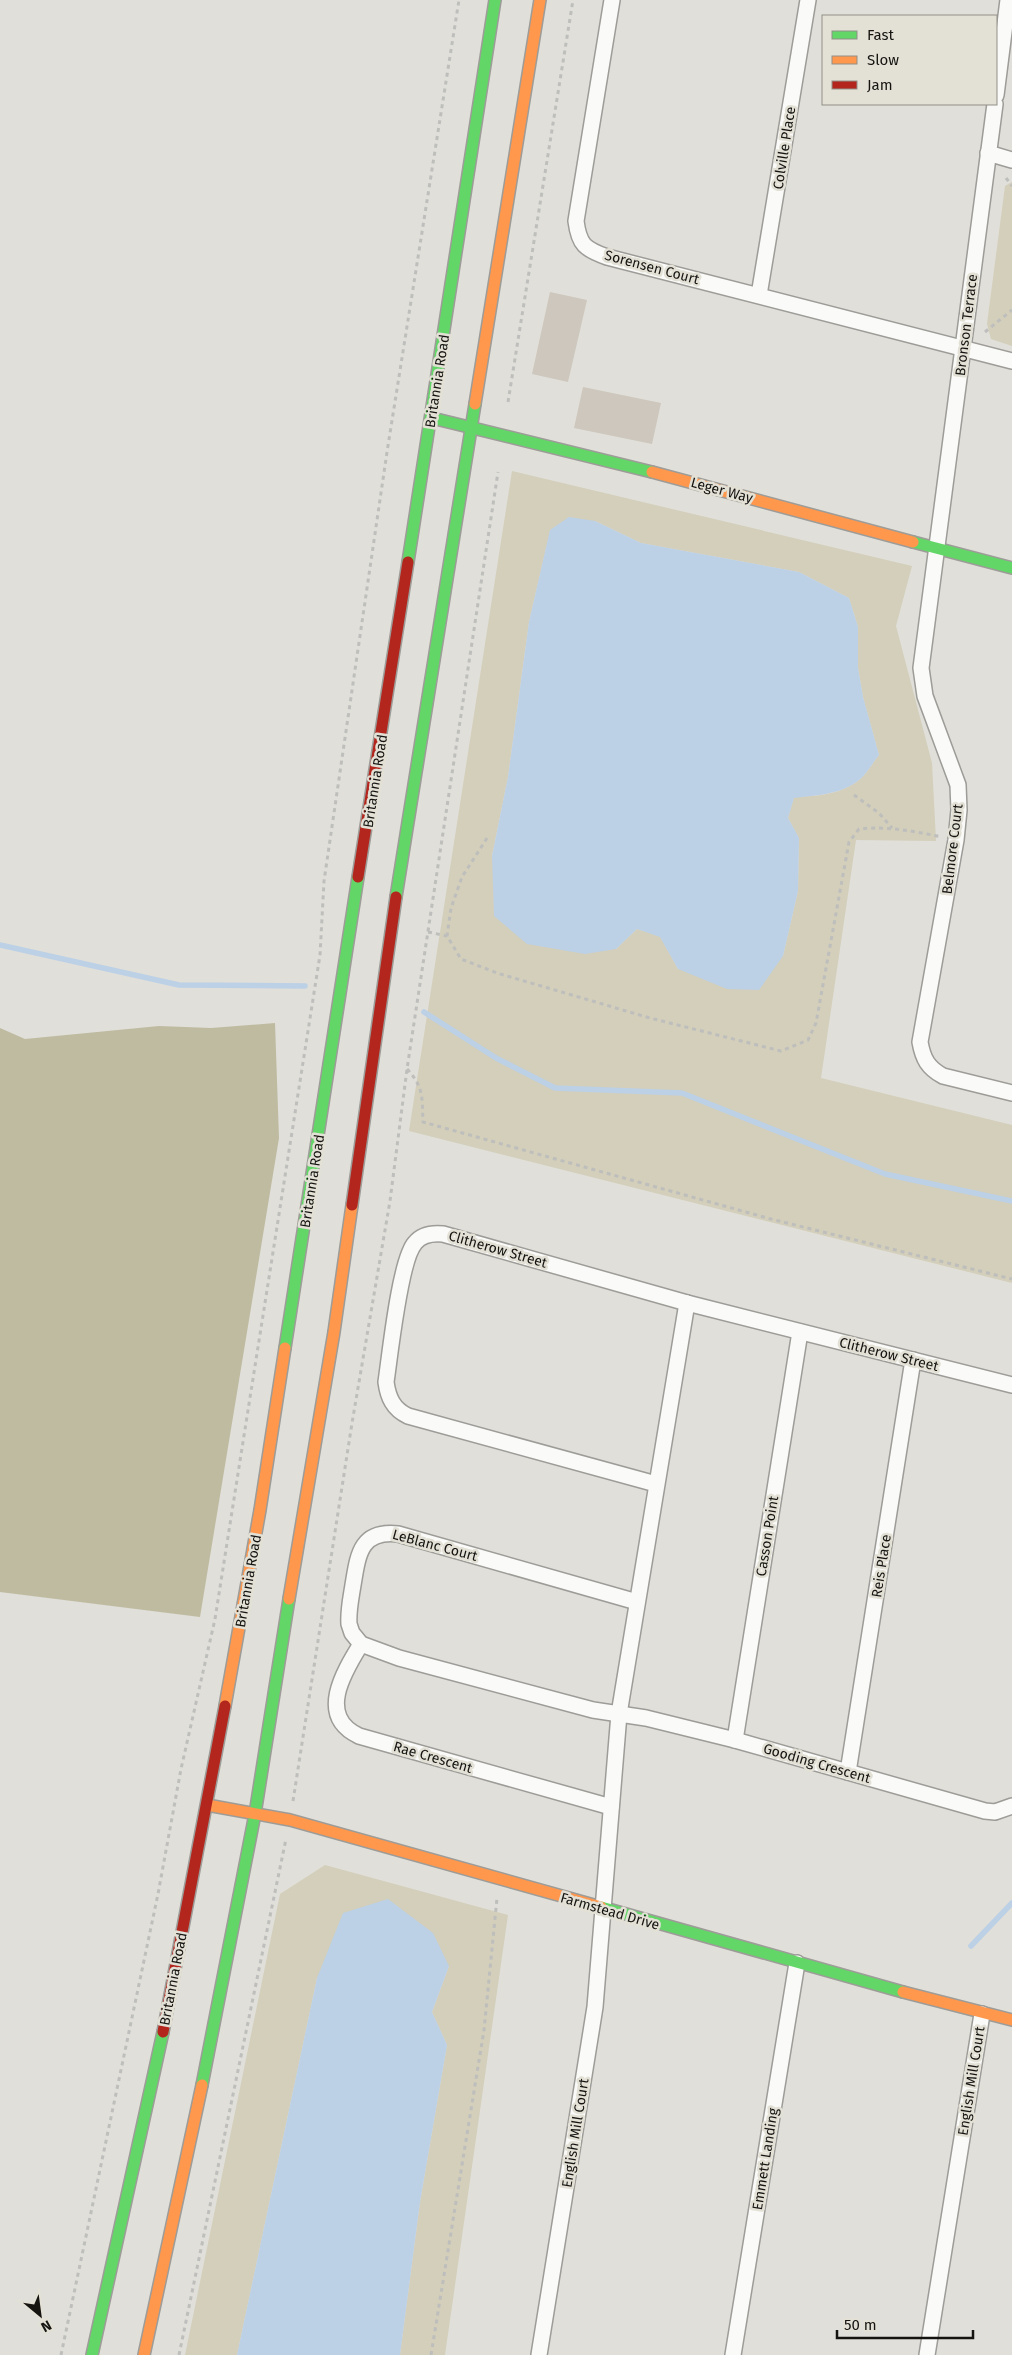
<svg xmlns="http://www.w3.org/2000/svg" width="1012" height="2355" font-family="'Fira Sans',sans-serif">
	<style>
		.green { fill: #d3cfbb; fill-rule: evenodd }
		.forest { fill: #bfbba1 }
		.water { fill: #bcd0e6 }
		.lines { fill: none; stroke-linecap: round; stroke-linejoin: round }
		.stream { stroke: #bcd0e6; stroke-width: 5.5 }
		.building { fill: #cdc7bd }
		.street-casing { stroke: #9d9c98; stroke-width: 18 }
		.fast-casing { stroke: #9d9c98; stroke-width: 14 }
		.slow-casing { stroke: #9d9c98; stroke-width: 14 }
		.jam-casing { stroke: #9d9c98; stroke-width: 14 }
		.path { stroke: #bebebc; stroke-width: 3; stroke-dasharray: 4 4; stroke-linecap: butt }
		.street { stroke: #fafaf9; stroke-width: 15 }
		.fast { stroke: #63d668; stroke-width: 11 }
		.slow { stroke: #ff974d; stroke-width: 11 }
		.jam { stroke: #b3261e; stroke-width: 11 }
		.labels { text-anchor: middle; stroke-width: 5; stroke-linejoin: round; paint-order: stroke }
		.street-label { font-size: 14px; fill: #151411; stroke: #e3e1d6 }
	</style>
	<rect width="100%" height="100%" fill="#e0dfd9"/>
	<g class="green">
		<path d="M1012,182V346L991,339L987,324L1005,186Z"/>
		<path d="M512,471L912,566L896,626L932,763L936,841L856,840L821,1078L1012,1125V1283L409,1131ZM595,521L641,543L799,572L849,598L858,627V668L863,697L879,755C873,762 867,774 859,780C840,795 817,796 794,797L788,818L799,838L798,891L783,956L678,969L660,936L637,929L616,949L492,856L508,777L529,622L550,531Z"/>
		<path d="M325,1865L508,1915L445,2355H400L420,2202L447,2045L432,2012L449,1966L317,1978L237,2355H185L280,1894Z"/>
	</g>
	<path class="forest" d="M275,1023L279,1138L200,1617L0,1592V1028L25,1039L159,1026L211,1028Z"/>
	<g class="water">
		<path d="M569,517L595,521L641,543L799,572L849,598L858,627V668L863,697L879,755C873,762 867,774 859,780C840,795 817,795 794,798L788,818L799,838L798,891L783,956L759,990L727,989L678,969L660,937L637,929L616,949L585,954L527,944L494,916L492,856L508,777L529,622L550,530Z"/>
		<path d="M388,1899L433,1933L449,1966L432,2012L447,2045L420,2202L400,2355H237L317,1978L343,1913Z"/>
	</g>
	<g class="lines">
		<g class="stream">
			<path d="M0,945L179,985L305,986"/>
			<path d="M424,1012L496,1058L555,1088L682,1093L885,1174L1012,1201"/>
			<path d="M971,1946L1012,1903"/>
		</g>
	</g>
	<g class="building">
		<path d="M550,292L587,300L568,382L532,374Z"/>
		<path d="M583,387L661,403L652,444L574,428Z"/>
	</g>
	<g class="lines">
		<g class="street-casing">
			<g id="street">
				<path d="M612,0L576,221C579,245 585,249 607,257L1012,361"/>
				<path d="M996,95L1008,0"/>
				<path d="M995,104L921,668L925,696L958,785L959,810L956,840L920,1042C923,1059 928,1068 943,1076L1012,1093"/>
				<path d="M988,153L1012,160"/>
				<path d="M759,295L808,0"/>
				<path d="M656,1484L408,1416C393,1409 388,1397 386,1382C390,1355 400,1259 415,1243C422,1234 432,1233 443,1234L687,1303L1012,1385"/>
				<path d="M637,1602L398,1534C360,1530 358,1555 353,1585C351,1598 348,1611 349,1624L352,1633L361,1644L399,1658L593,1710L646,1718L735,1740L985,1811L995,1812L1012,1806"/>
				<path d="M361,1644C343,1673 317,1716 359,1736L611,1807"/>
				<path d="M735,1740L800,1332"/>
				<path d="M848,1772L913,1360"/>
				<path d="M539,2355L595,2007L619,1714L687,1303"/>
				<path d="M733,2355L797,1963"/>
				<path d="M927,2355L982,2014"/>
			</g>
		</g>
		<g class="fast-casing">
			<g id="fast">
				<path d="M432,418L652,472"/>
				<path d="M913,542L1012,568"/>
				<path d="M408,562L495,0"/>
				<path d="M396,897L475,404"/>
				<path d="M285,1348L358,877"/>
				<path d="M601,1907L903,1992"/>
				<path d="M202,2085L255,1814L289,1599"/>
				<path d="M92,2355L163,2032"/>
			</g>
		</g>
		<g class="slow-casing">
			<g id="slow">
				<path d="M475,404L540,0"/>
				<path d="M652,472L913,542"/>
				<path d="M289,1599L334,1332L352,1205"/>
				<path d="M225,1706L260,1510L285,1348"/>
				<path d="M207,1805L290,1820L601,1907"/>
				<path d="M903,1992L1012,2020"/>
				<path d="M144,2355L202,2085"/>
			</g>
		</g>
		<g class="jam-casing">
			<g id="jam">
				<path d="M358,877L408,562"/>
				<path d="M352,1205L396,897"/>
				<path d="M163,2032L225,1706"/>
			</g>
		</g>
		<g class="path">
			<path d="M1006,178L1012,186"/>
			<path d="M985,332L1012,310"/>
			<path d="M508,402L573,0"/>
			<path d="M854,795L879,813L892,828"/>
			<path d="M487,838L462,877L451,908L447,936L461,959L497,973L650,1018L781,1051L808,1040L816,1023L849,842L859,829C888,826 913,831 942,837"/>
			<path d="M428,932L447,936"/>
			<path d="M407,1069C424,1087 422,1098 423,1122L771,1219L1012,1279"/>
			<path d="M293,1801L352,1423L390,1201L407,1069L498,472"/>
			<path d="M61,2355L158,1894L181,1769L215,1619L320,955L324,881L387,452L459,0"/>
			<path d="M179,2355L286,1839"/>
			<path d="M431,2355L484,2030L497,1898"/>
		</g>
		<use href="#street" class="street"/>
		<use href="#fast" class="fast"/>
		<use href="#slow" class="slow"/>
		<use href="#jam" class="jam"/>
	</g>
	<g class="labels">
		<g class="street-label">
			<text transform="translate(784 148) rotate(-81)" y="5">Colville Place</text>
			<text transform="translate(652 267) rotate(15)" y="5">Sorensen Court</text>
			<text transform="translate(966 325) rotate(-83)" y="5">Bronson Terrace</text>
			<text transform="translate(437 381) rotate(-81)" y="5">Britannia Road</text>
			<text transform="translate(722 490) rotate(15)" y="5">Leger Way</text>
			<text transform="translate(375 781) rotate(-81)" y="5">Britannia Road</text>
			<text transform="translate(952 849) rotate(-83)" y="5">Belmore Court</text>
			<text transform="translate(312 1181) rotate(-81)" y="5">Britannia Road</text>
			<text transform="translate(498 1249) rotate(16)" y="5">Clitherow Street</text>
			<text transform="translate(889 1354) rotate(14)" y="5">Clitherow Street</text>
			<text transform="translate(767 1536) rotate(-81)" y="5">Casson Point</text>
			<text transform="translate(435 1545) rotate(15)" y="5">LeBlanc Court</text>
			<text transform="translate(881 1566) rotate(-81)" y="5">Reis Place</text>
			<text transform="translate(248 1581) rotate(-80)" y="5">Britannia Road</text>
			<text transform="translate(433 1757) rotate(16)" y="5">Rae Crescent</text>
			<text transform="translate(817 1763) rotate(16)" y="5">Gooding Crescent</text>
			<text transform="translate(610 1911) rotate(16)" y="5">Farmstead Drive</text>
			<text transform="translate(173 1979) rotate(-79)" y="5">Britannia Road</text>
			<text transform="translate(971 2081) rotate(-81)" y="5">English Mill Court</text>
			<text transform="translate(575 2133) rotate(-81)" y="5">English Mill Court</text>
			<text transform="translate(765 2159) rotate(-81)" y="5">Emmett Landing</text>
		</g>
	</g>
	<rect x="822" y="15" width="175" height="90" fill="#e3e1d6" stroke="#918f87"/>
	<rect x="832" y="31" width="25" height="8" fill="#63d668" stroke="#918f87"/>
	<text x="867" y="40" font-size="15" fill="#151411">Fast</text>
	<rect x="832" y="56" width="25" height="8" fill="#ff974d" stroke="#918f87"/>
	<text x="867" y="65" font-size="15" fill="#151411">Slow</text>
	<rect x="832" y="81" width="25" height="8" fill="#b3261e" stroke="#918f87"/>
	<text x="867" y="90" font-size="15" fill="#151411">Jam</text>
	<g transform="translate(40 2315) rotate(151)" stroke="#e3e1d6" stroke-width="4" paint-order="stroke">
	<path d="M0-4L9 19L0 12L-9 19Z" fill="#151411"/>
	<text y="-8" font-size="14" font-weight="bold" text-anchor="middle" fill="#151411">N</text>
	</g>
	<path d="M837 2330v8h136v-8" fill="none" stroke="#151411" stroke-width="2.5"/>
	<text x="844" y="2330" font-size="15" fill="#151411" stroke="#e3e1d6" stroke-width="4" paint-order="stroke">50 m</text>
</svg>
